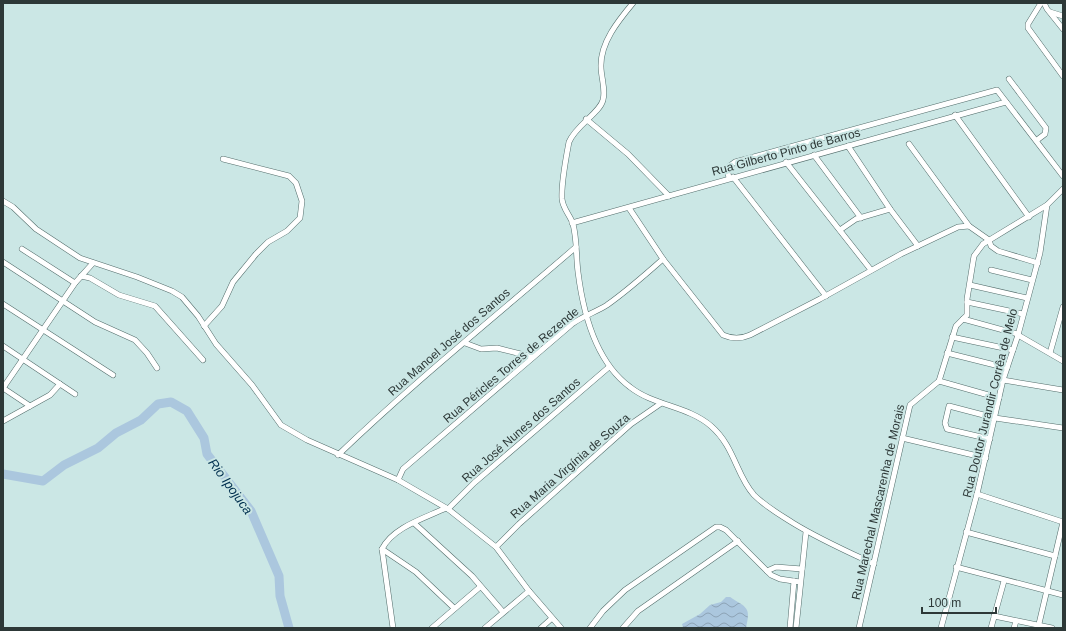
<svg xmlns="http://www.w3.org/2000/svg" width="1066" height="631" font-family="Helvetica,sans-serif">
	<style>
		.water { fill: url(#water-waves) }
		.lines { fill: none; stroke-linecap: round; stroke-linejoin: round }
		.river { stroke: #abc7de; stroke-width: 9 }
		.minor-casing { stroke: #536d6b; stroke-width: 6 }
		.minor { stroke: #fff; stroke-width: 5 }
		.labels { text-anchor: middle; stroke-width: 4; stroke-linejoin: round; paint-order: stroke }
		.street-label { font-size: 12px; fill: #2d3837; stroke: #cbe7e5 }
		.water-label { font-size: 13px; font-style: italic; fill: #00304f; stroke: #cbe7e5 }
	</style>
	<defs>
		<pattern id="water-waves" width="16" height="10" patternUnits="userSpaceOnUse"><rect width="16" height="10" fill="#abc7de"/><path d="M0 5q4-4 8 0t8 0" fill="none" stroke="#8ca3b5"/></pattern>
	</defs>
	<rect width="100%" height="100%" fill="#cbe7e5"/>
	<path class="water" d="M726,597H730C747,608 751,607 746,628L683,627L682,624L700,614L710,605L721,602Z"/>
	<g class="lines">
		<path class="river" d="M3,474L43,481L64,465L98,448L116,433L141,420L158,404L171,402L187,411L204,438L207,454L251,511L279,576L280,596L289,628"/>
		<g class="minor-casing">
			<g id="minor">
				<path d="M633,3C618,21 600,43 601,67C601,77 606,90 603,100C600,113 576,125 569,142C566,158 561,183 562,199C563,209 570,215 573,224C577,239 576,256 578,272C583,312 596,362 630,387C654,406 688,406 711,426C735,447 736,475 754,495C766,507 779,514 793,523C819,539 846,551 874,564"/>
				<path d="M1041,3L1028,24V28L1063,76"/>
				<path d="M1044,3L1047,9L1063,29"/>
				<path d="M1050,12L1063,16"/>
				<path d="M1009,79L1046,128L1045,134L1037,140"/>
				<path d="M955,115L1029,217"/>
				<path d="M586,119L628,154L669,196"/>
				<path d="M909,144L969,226L989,240L991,246L998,251L1038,263"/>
				<path d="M848,146L890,209L918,246"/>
				<path d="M814,155L861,218"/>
				<path d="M786,162L871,270"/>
				<path d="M733,177L826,296"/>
				<path d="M729,178L727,168L735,162L997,90L1063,176"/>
				<path d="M3,201L13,207L36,229L80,258L137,277L172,291L182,297L198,316L216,344L252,385L281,425L307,440L398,480L448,509L496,547L529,591L561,628"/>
				<path d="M629,208L663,259L723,335C732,339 741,339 750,335L820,299L901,254L958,227L969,226"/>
				<path d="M572,223L1006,102"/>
				<path d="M840,230L856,219L890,209"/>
				<path d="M22,249L75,283"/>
				<path d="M3,262L95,322L135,340L147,353L157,368"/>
				<path d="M991,270L1032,280"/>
				<path d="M81,276L90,278L119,295L155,306L203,360"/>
				<path d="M970,285L1027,298"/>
				<path d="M967,302L1023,314"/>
				<path d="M3,304L113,375"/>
				<path d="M963,319L1018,334"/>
				<path d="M204,326L222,306L233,282L256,254L268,242L287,231L300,218L302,201L296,183L289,176L223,159"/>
				<path d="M1018,335L1063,361"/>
				<path d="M952,337L1013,350"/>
				<path d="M465,343L481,349L497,348L533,357"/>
				<path d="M3,346L75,394"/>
				<path d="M947,353L1007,368"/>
				<path d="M1050,353L1063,307"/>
				<path d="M1003,380L1063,390"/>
				<path d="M939,381L999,398"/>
				<path d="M3,388L75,283L93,263"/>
				<path d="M3,388L30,406"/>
				<path d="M3,421L50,395L60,384"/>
				<path d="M902,438L986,458"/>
				<path d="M990,439L947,429L945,423L949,406L995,418L1063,428"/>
				<path d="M338,455C414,382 496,316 576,247"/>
				<path d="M398,480L403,469L572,324C583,316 596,312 607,305C627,291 645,275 663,259"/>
				<path d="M977,494L1063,522"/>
				<path d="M448,509L474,483L609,367"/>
				<path d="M414,523L472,576L503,612"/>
				<path d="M966,532L1055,556"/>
				<path d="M496,547L519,524L631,424L660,404"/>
				<path d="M382,549L416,572L454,608"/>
				<path d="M956,567L1063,595"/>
				<path d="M767,571L776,567L802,569"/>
				<path d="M994,616L1052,628"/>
				<path d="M393,628L382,549C393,527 425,518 446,508"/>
				<path d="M432,628L480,587"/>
				<path d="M485,628L529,591"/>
				<path d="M541,628L551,619"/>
				<path d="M590,628L603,611L625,590L716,527H720L726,530L771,575L780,579L800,582"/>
				<path d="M623,628L638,611L738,541"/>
				<path d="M790,628L794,581"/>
				<path d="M796,628L806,532"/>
				<path d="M859,628L910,405L939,381L956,326L967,315V299L974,256L983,244L1047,205"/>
				<path d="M941,628L977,494L1003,380L1018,335L1040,253L1047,205L1063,189"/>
				<path d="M991,628L1004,581"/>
				<path d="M1014,628L1016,621"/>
				<path d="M1038,628L1063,522"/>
			</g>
		</g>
		<use href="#minor" class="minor"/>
	</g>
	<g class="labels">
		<g class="street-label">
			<text transform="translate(786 152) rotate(-15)" y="4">Rua Gilberto Pinto de Barros</text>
			<text transform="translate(449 342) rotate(-41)" y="4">Rua Manoel José dos Santos</text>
			<text transform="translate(511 365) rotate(-40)" y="4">Rua Péricles Torres de Rezende</text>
			<text transform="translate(990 403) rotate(-76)" y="4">Rua Doutor Jurandir Corrêa de Melo</text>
			<text transform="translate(521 430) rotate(-41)" y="4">Rua José Nunes dos Santos</text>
			<text transform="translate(570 466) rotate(-41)" y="4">Rua Maria Virgínia de Souza</text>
			<text transform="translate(878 502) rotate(-77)" y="4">Rua Marechal Mascarenha de Morais</text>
		</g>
		<g class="water-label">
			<text transform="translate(231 486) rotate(54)" y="5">Rio Ipojuca</text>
		</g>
	</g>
	<rect width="1066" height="631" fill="none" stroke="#2d3837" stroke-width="8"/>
	<path d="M922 607v6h74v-6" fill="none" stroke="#2d3837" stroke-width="2"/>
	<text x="928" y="607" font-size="12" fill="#2d3837" stroke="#cbe7e5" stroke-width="3" paint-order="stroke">100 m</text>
</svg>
